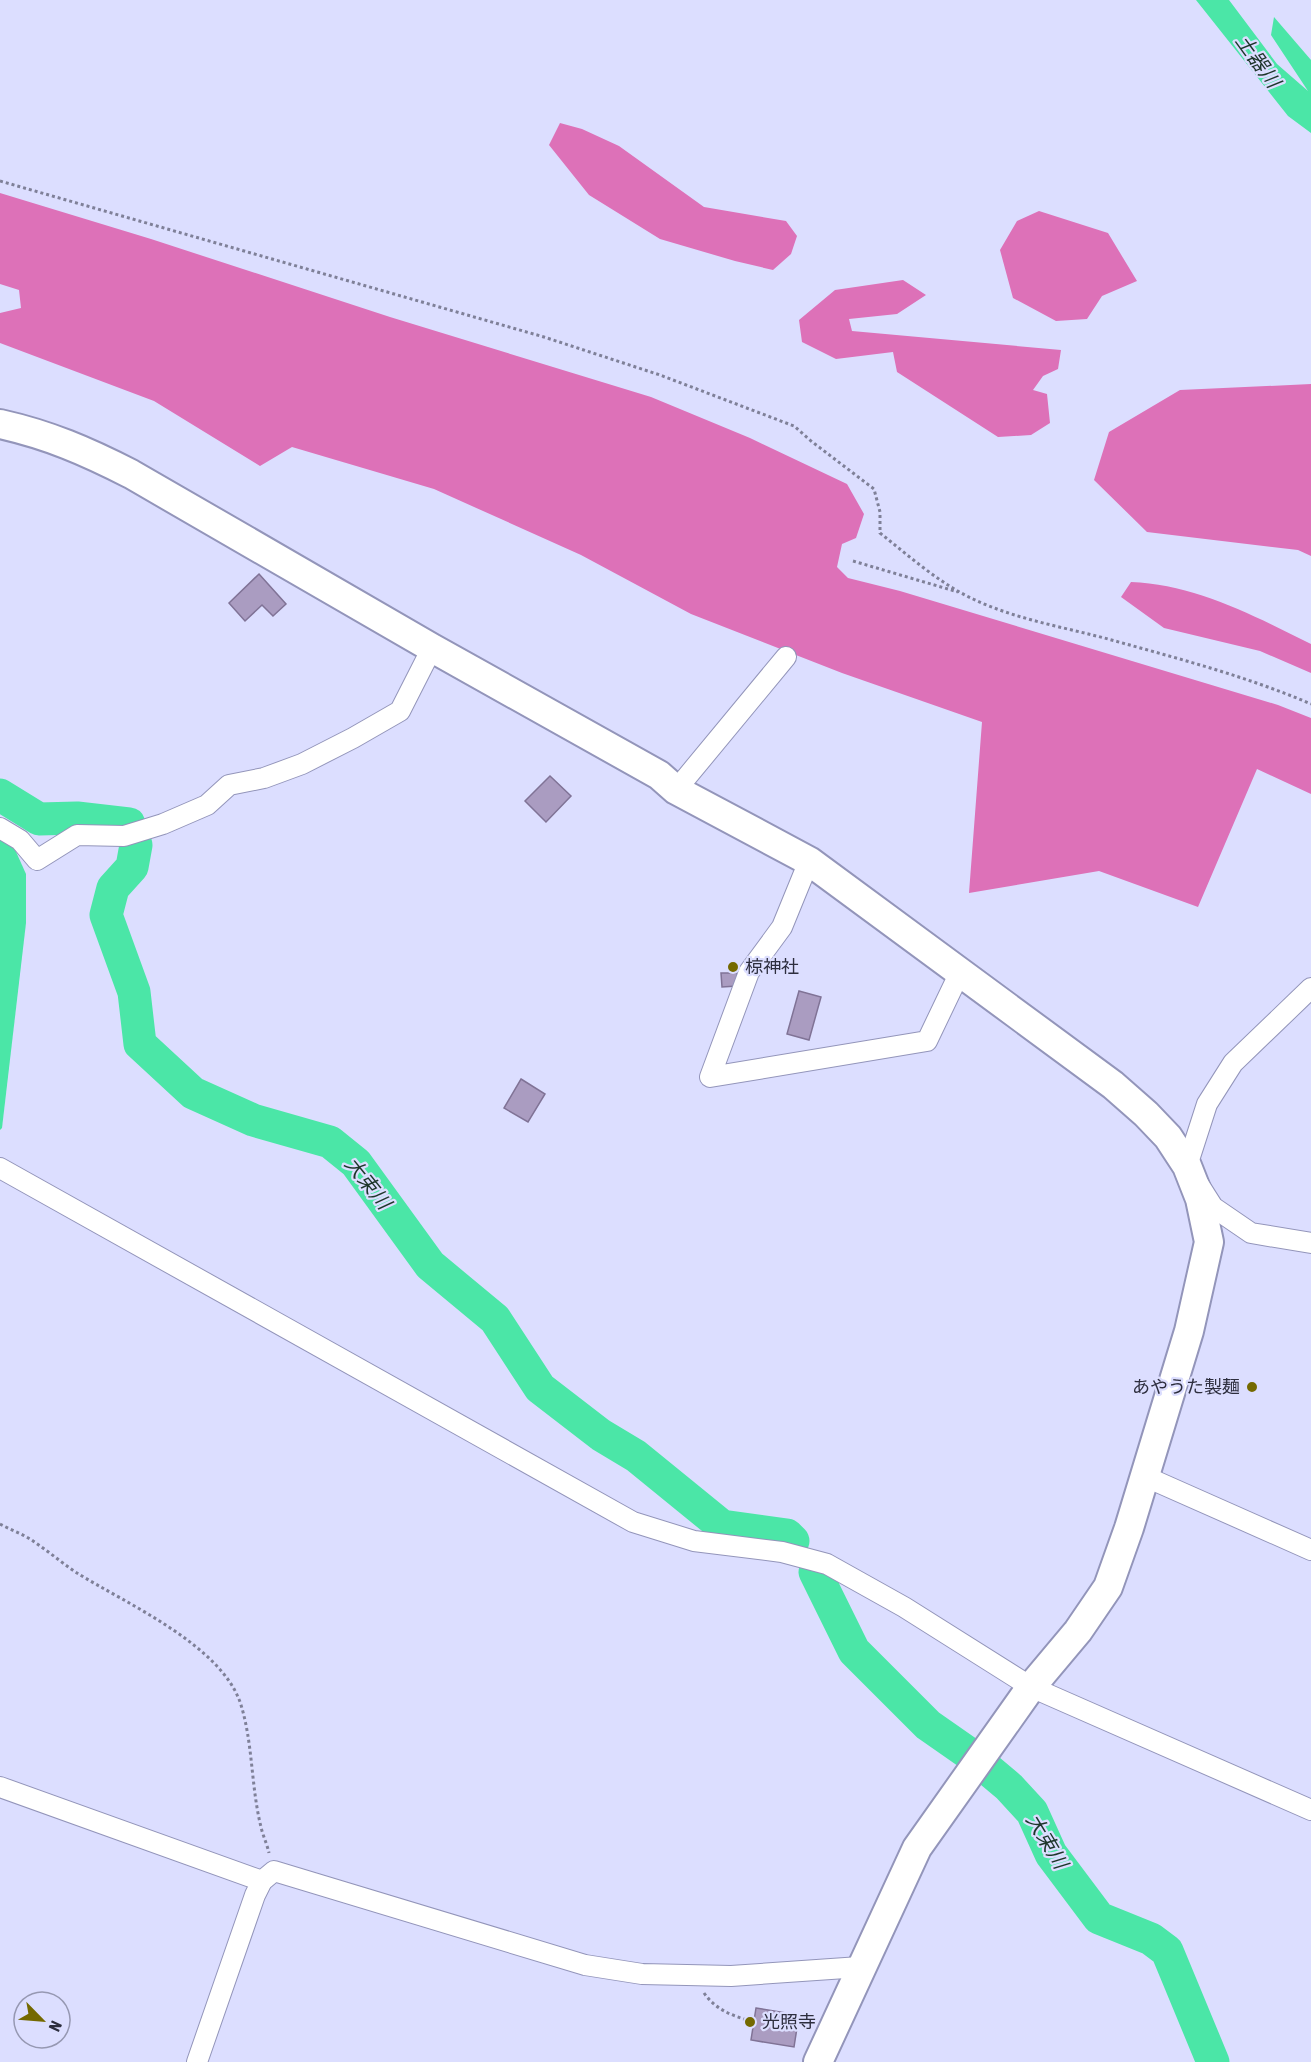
<svg xmlns="http://www.w3.org/2000/svg" width="1311" height="2062" font-family="'Asap Condensed','Noto Sans JP',sans-serif">
	<style>
		.forest { fill: #dd71b8 }
		.water { fill: #4be6a7 }
		.lines { fill: none; stroke-linecap: round; stroke-linejoin: round }
		.river { stroke: #4be6a7; stroke-width: 33 }
		.building { fill: #aa9cc1; stroke: #807396; stroke-width: 1.5 }
		.street-casing { stroke: #9395ba; stroke-width: 22 }
		.secondary-casing { stroke: #9395ba; stroke-width: 32 }
		.path { stroke: #7f8098; stroke-width: 3; stroke-dasharray: 3 3; stroke-linecap: butt }
		.street { stroke: #fff; stroke-width: 20 }
		.secondary { stroke: #fff; stroke-width: 28 }
		.poi-dot { fill: #746900; stroke: #dcdeff; stroke-width: 2 }
		.labels { text-anchor: middle; stroke-width: 4.5; stroke-linejoin: round; paint-order: stroke }
		.poi-label { font-size: 18px; fill: #2d2e3e; stroke: #dcdeff; text-anchor: start }
		.water-label { font-size: 20px; font-style: italic; fill: #1d352a; stroke: #dcdeff }
	</style>
	<rect width="100%" height="100%" fill="#dcdeff"/>
	<g class="forest">
		<path d="M560,123L582,129L619,146L704,207L786,221L797,236L791,254L773,270L735,261L660,239L589,195L549,145Z"/>
		<path d="M0,193L151,239L390,317L651,397L750,438L847,484L864,514L856,538L842,544L837,567L848,578L900,591L1278,705L1311,718V794L1257,769L1198,907L1099,871L969,893L982,722L842,673L691,614L581,555L434,489L292,447L260,466L154,401L0,343V313L21,308L19,290L0,284Z"/>
		<path d="M1039,211L1108,233L1137,281L1102,296L1087,319L1056,321L1013,298L1000,250L1017,221Z"/>
		<path d="M903,280L926,295L897,314L849,319L852,331L1061,350L1058,369L1043,376L1033,390L1047,394L1050,423L1031,435L998,437L897,372L893,352L836,359L802,342L799,320L835,290Z"/>
		<path d="M1311,384V556L1298,550L1147,532L1094,480L1109,432L1180,390Z"/>
		<path d="M1131,582C1194,584 1255,616 1311,644V673L1260,651L1164,628L1121,597Z"/>
	</g>
	<g class="water">
		<path d="M1196,0H1229L1277,64L1308,91L1271,35L1274,17L1311,60V133L1288,116Z"/>
		<path d="M0,836L13,845L26,874V923L2,1128L0,1130Z"/>
	</g>
	<g class="lines">
		<g class="river">
			<path d="M0,795L39,819L77,818L129,824L136,845L132,867L113,888L106,915L134,992L140,1044L193,1093L253,1120L330,1142L356,1163L430,1265L495,1319L540,1388L601,1435L636,1456L722,1526L787,1535L793,1541"/>
			<path d="M815,1572L854,1651L928,1725L971,1755L1009,1787L1032,1812L1051,1854L1099,1918L1151,1939L1167,1951L1213,2062"/>
		</g>
	</g>
	<g class="building">
		<path d="M259,574L286,604L273,616L262,605L245,621L229,603Z"/>
		<path d="M550,776L571,796L546,822L525,801Z"/>
		<path d="M721,973H737V986L722,987Z"/>
		<path d="M799,991L821,997L809,1040L787,1034Z"/>
		<path d="M521,1079L545,1094L528,1122L504,1108Z"/>
		<path d="M756,2008L799,2015L794,2047L751,2040Z"/>
	</g>
	<g class="lines">
		<g class="street-casing">
			<g id="street">
				<path d="M676,790L786,657"/>
				<path d="M0,828L20,840L37,860L77,835L124,836L163,824L207,805L229,785L264,778L302,764L353,738L400,711L432,648"/>
				<path d="M809,861L782,927L749,972L710,1077L927,1041L960,972"/>
				<path d="M1311,988L1233,1063L1207,1104L1187,1166L1213,1207L1251,1233L1311,1243"/>
				<path d="M0,1168L633,1522L694,1541L782,1552L827,1564L904,1607L1031,1687L1311,1810"/>
				<path d="M1144,1476L1311,1550"/>
				<path d="M0,1787L262,1881"/>
				<path d="M197,2062L255,1895L262,1881L274,1871L585,1965L642,1974L731,1976L860,1967"/>
			</g>
		</g>
		<g class="secondary-casing">
			<path id="secondary" d="M0,424C49,435 86,451 131,474L432,648L659,775L676,790L809,861L1113,1085L1146,1114L1168,1137L1187,1166L1200,1199L1209,1242L1189,1331L1129,1528L1108,1587L1078,1631L1031,1687L917,1848L818,2062"/>
		</g>
		<g class="path">
			<path d="M0,181L544,337L660,375L794,426L811,441L874,489L880,512V533C909,556 939,583 973,599C1015,619 1063,627 1108,639C1176,658 1246,676 1311,704"/>
			<path d="M853,561L958,592"/>
			<path d="M0,1524C11,1530 23,1534 33,1541C48,1551 62,1563 77,1573C127,1604 223,1646 241,1705C253,1744 251,1787 261,1827C263,1836 267,1844 269,1853"/>
			<path d="M704,1993C716,2010 731,2015 750,2021"/>
		</g>
		<use href="#street" class="street"/>
		<use href="#secondary" class="secondary"/>
	</g>
	<g class="poi-dot">
		<circle cx="733" cy="967" r="6"/>
		<circle cx="1252" cy="1387" r="6"/>
		<circle cx="750" cy="2022" r="6"/>
	</g>
	<g class="labels">
		<g class="poi-label">
			<text x="745" y="973">椋神社</text>
			<text x="1240" y="1393" text-anchor="end">あやうた製麺</text>
			<text x="762" y="2028">光照寺</text>
		</g>
		<g class="water-label">
			<text transform="translate(1258 61) rotate(54)" y="7">土器川</text>
			<text transform="translate(368 1183) rotate(51)" y="7">大束川</text>
			<text transform="translate(1047 1841) rotate(59)" y="7">大束川</text>
		</g>
	</g>
	<g transform="translate(42 2020) rotate(115)"><circle r="28" fill="#dcdeff" stroke="#9698b2" stroke-width="1.5"/>
	<path d="M0-4.5L10 22L0 15L-10 22Z" fill="#746900"/>
	<text y="-9" font-size="16" font-weight="bold" text-anchor="middle" fill="#2d2e3e">N</text>
	</g>
</svg>
